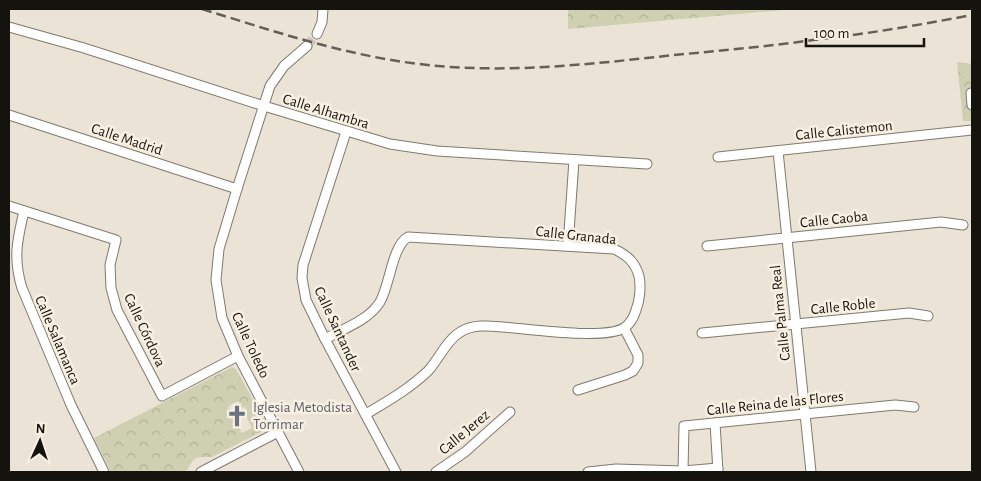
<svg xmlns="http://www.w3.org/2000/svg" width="981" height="481" font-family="'Alegreya Sans',sans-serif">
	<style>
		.forest { fill: url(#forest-crowns); fill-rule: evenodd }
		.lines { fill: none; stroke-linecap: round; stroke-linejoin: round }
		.street-tunnel { stroke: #cbc4b7; stroke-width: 9; stroke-dasharray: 9 4.5; stroke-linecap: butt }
		.street-casing { stroke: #80796d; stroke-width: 11 }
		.street { stroke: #fff; stroke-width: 9 }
		.rail { stroke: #646058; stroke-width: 2.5; stroke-dasharray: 10 5; stroke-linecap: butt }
		.labels { text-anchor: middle; stroke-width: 5; stroke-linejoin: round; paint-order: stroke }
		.street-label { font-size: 15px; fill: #15130e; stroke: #f8f0e2 }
		.worship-label { font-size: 15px; fill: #5b616d; stroke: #f8f0e2; text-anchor: start }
	</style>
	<defs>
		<pattern id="forest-crowns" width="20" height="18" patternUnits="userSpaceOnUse" patternTransform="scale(1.25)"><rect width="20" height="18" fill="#ced0b1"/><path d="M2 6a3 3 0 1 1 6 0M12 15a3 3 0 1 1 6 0" fill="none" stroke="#b0b297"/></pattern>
	</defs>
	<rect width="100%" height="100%" fill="#ebe3d5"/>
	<g class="forest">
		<path d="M568,9H795L568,29Z"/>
		<path d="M957,62L972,64V121H963Z"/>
		<path d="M232,367L236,369L265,422L266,427L265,430L212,457H199L194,459L187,470L183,472H111L94,438ZM238,401L242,408L245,407L247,412L245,414L252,428L242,433L233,418L230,419L226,412L229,410L228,406Z"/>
	</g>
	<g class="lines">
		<path class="street-tunnel" d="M307,46L317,34"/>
		<g class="street-casing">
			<g id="street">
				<path d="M9,27L84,48L264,106L390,144L437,151L647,164"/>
				<path d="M317,34L322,22L323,9"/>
				<path d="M971,93L972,105"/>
				<path d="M9,115L237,189"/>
				<path d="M346,132L303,265L302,278L306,300L325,339L396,472"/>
				<path d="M778,151L811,472"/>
				<path d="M718,157L972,130"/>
				<path d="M9,206L116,240L110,265L111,288L117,310L162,396L238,356"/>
				<path d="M24,211C17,241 13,259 22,288L71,405L104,472"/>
				<path d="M568,246L574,160"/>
				<path d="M707,246L941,222L963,225"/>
				<path d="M702,333L909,313L928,316"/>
				<path d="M325,339C343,329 369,320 380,302C390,285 392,246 408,237L614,249C627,255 635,262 639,276C641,286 640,300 636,310C634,317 630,324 624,328C604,340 529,329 503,327C490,326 475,324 462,331C447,339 439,359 428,371C409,389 388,401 366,414"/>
				<path d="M578,390L625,375L633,371L638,363V355L624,328"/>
				<path d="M715,423L718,472"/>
				<path d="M683,471L684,426L895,405L914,407"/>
				<path d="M201,472L278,432"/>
				<path d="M299,472L238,356L222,318L216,280L219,249L237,189L270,86L284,66L307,46"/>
				<path d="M436,472L465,452L510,412"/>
				<path d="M588,472L616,469L683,471L718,468"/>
			</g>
		</g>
		<use href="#street" class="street"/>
		<path class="rail" d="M202,9C273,31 344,55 419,64C501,74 583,65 665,56C714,51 764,47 813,40C867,34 919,25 972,15"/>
	</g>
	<defs>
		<g id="church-bare" transform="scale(1.725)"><path d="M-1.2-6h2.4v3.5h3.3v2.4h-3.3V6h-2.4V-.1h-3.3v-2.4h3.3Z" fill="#6b7280" stroke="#f8f0e2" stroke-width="2.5" paint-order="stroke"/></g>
	</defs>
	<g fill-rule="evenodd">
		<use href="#church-bare" x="237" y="416"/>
	</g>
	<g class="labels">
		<g class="street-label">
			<text transform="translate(326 111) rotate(17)" y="5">Calle Alhambra</text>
			<text transform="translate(844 130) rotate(-6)" y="5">Calle Calistemon</text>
			<text transform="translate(127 139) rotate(18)" y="5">Calle Madrid</text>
			<text transform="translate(834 219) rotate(-6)" y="5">Calle Caoba</text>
			<text transform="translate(576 235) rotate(6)" y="5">Calle Granada</text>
			<text transform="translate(843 306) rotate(-6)" y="5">Calle Roble</text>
			<text transform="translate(780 313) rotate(-96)" y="5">Calle Palma Real</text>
			<text transform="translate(338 329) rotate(65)" y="5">Calle Santander</text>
			<text transform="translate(145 330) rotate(65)" y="5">Calle Córdova</text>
			<text transform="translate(58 340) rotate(67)" y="5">Calle Salamanca</text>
			<text transform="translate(251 345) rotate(65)" y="5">Calle Toledo</text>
			<text transform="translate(775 403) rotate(-6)" y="5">Calle Reina de las Flores</text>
			<text transform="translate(464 432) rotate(-40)" y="5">Calle Jerez</text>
		</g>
		<g class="worship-label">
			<text x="253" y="412">Iglesia Metodista<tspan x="253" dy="17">Torrimar</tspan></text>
		</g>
	</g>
	<rect width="981" height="481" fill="none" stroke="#15130e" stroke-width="20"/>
	<g transform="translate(40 441) rotate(3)" stroke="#f8f0e2" stroke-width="4" paint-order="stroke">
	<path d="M0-4L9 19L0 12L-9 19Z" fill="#15130e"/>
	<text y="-8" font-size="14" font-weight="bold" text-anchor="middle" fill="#15130e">N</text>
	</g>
	<path d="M806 38v8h118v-8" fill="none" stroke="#15130e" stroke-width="2.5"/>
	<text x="814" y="38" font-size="15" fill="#15130e" stroke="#f8f0e2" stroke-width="4" paint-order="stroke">100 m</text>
</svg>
